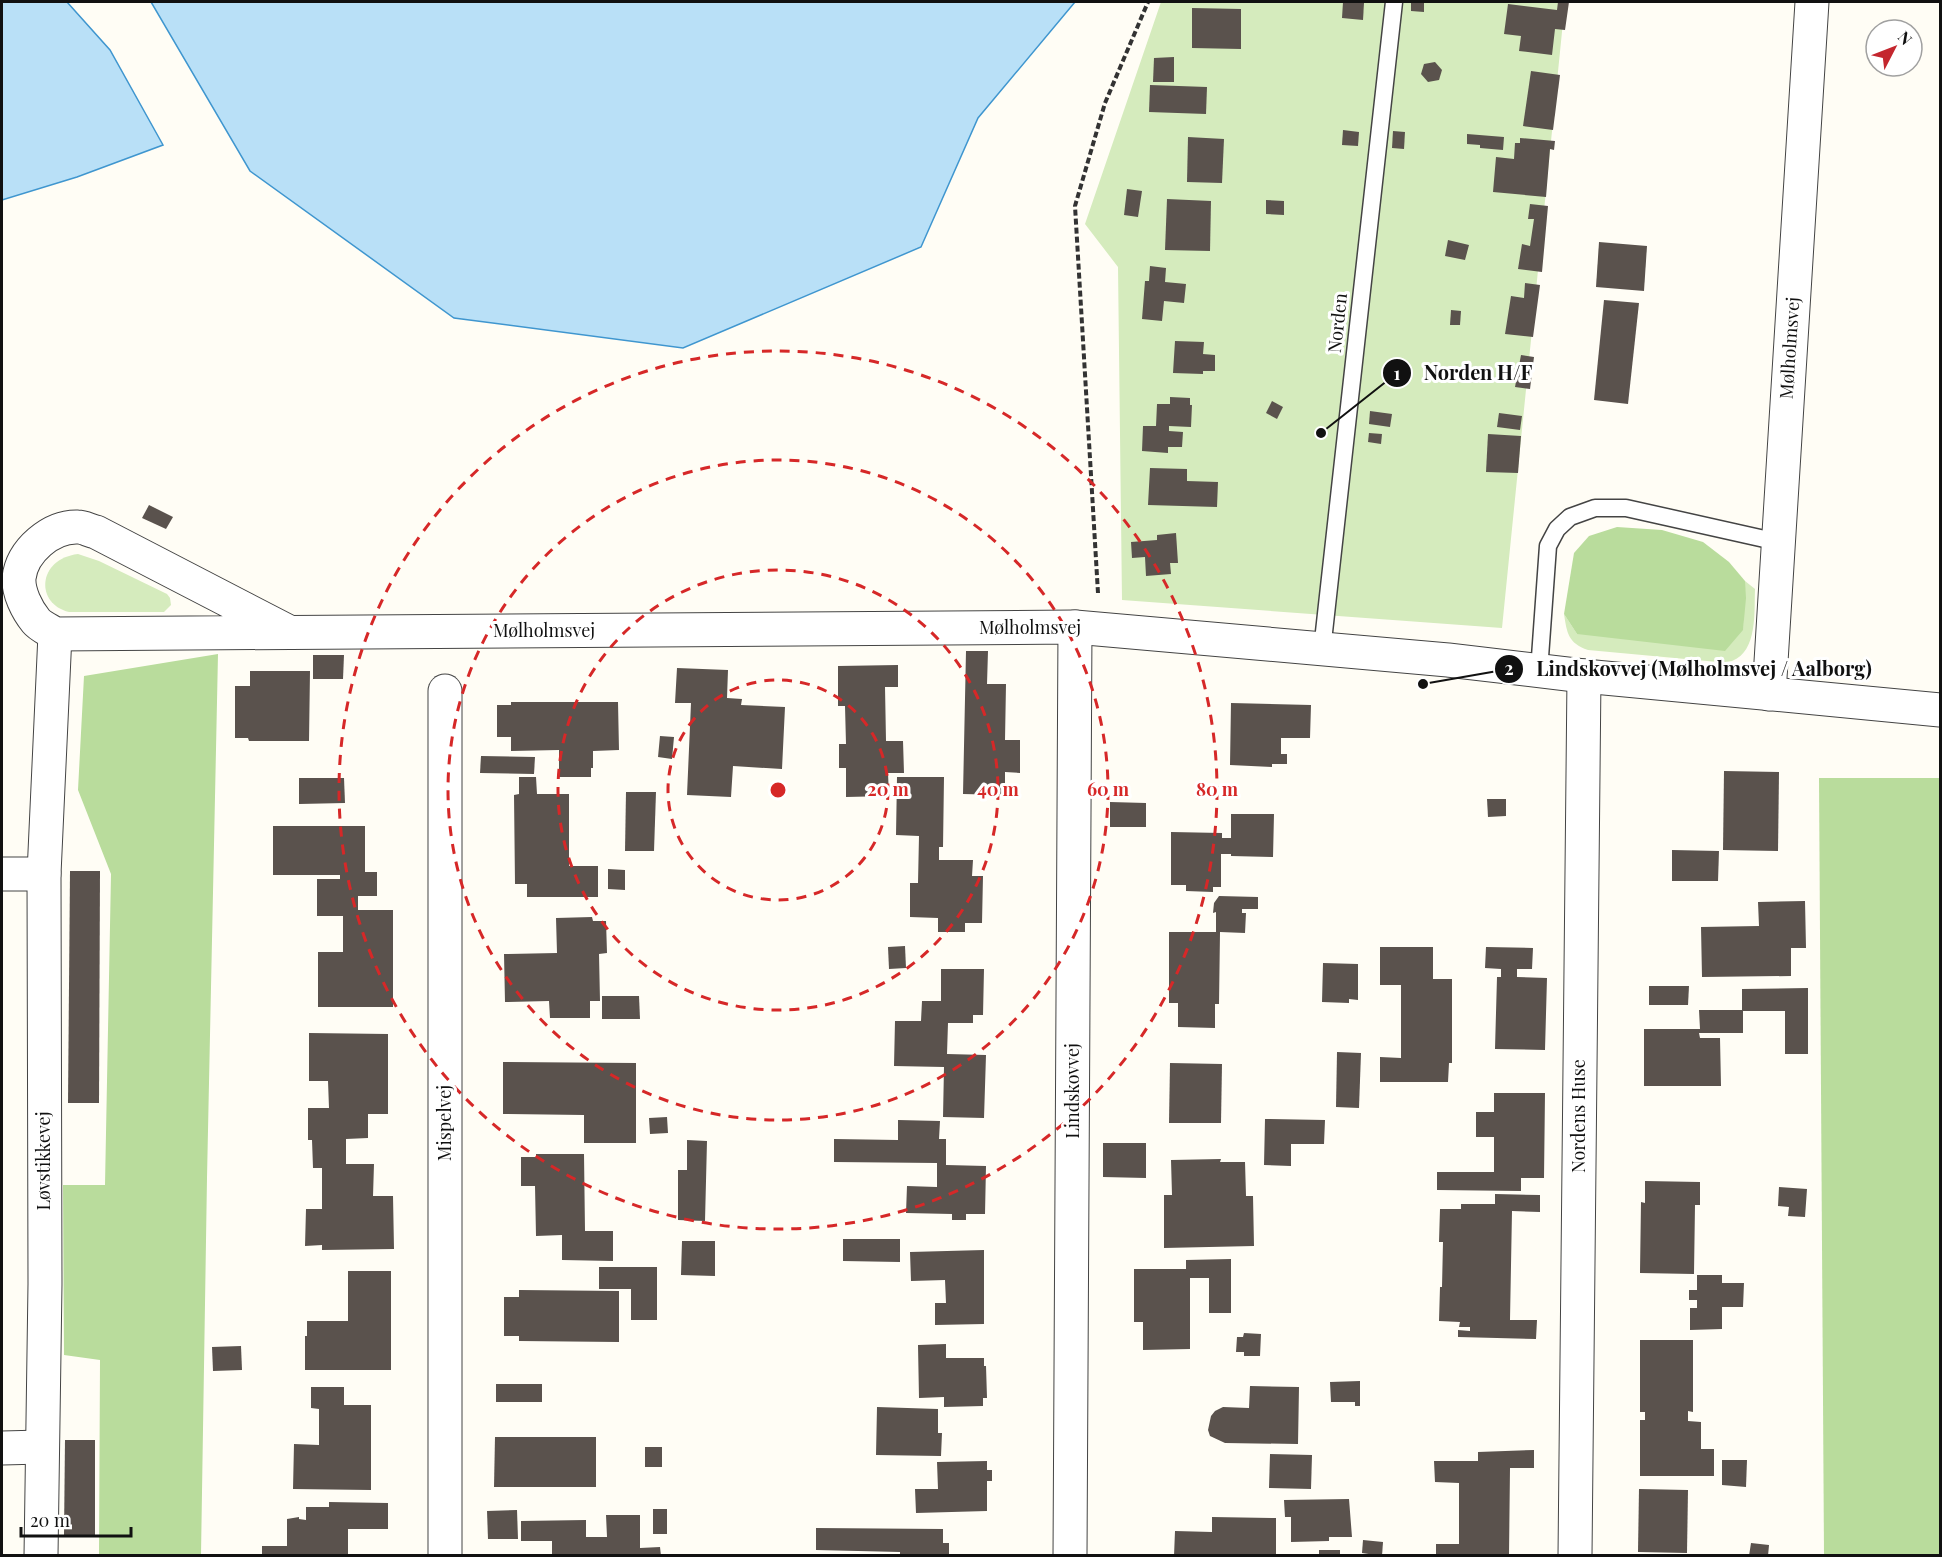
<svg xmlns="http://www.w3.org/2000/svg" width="1942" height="1557" font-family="'Playfair Display',serif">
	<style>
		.green { fill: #d5ebbd }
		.forest { fill: #b9dc9c }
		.water { fill: #b9e0f7; stroke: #3f96cf; stroke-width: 1.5 }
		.building { fill: #5a524d }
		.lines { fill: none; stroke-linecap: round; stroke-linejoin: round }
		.service-casing { stroke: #444; stroke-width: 19 }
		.minor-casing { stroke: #444; stroke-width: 35 }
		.tertiary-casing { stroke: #444; stroke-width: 35 }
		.path { stroke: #333; stroke-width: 4; stroke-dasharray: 6 3; stroke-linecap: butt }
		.service { stroke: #fff; stroke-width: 16 }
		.minor { stroke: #fff; stroke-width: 33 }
		.tertiary { stroke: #fff; stroke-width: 33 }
		.ring { fill: none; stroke: #d62828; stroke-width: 3; stroke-dasharray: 10 8 }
		.labels { text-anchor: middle; stroke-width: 6; stroke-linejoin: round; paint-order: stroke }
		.street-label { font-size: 18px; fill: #111; stroke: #fff }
		.centre { fill: #d62828; stroke: #fff; stroke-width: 3 }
		.ring-label { font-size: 18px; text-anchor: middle; font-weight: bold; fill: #d62828; stroke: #fff; stroke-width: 6; stroke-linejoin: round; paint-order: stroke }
		.leader { fill: none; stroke: #111; stroke-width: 2 }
		.callout-dot { fill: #111; stroke: #fff; stroke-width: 2 }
		.mark-label { font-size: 18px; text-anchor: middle; font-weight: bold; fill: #fff }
		.callout-label { font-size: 20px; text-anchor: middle; font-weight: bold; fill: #111; stroke: #fff; stroke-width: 6; stroke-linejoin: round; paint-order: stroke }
	</style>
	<rect width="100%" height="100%" fill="#fffdf5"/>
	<g class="green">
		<path d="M1161,2H1565L1502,628L1122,600L1118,267L1085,224Z"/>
		<path d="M78,554L99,561L167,594L170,598L171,605L164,612H69C35,604 37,559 78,554Z"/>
		<path d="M1745,581L1755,589C1754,611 1758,651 1732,661C1728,662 1722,662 1718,662L1588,650C1568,643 1567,633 1564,614L1577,634L1743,630Z"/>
	</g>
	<g class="forest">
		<path d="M1617,527L1662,530L1703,542L1729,562L1745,581L1746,598L1743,630L1725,651L1577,634L1564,614L1574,553L1589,536Z"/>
		<path d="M218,654L207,1178L201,1555H99L100,1360L64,1355L63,1185H105L111,874L78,790L84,676Z"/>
		<path d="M1819,778H1940V1555H1824Z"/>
	</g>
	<g class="water">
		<path d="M2,2H67L110,50L163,145L77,177L2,200Z"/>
		<path d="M151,2H1075L978,118L921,247L683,348L454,318L250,171Z"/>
	</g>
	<g class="building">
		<path d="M1343,2L1364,3L1363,20L1342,18Z"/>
		<path d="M1411,2H1424V12L1411,11Z"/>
		<path d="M1558,2H1569L1565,30L1555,29L1552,55L1519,51L1521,36L1504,34L1508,4L1557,10Z"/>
		<path d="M1192,8L1241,9V49L1192,48Z"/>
		<path d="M1174,57V82H1153L1154,58Z"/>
		<path d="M1435,62L1442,70L1439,80L1428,82L1421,74L1424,64Z"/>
		<path d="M1531,71L1560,75L1553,130L1523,126Z"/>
		<path d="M1150,85L1207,87L1206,114L1149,112Z"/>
		<path d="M1343,130L1359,132L1358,146L1342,145Z"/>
		<path d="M1393,131L1405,132L1404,149L1392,148Z"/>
		<path d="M1467,134L1504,137L1503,150L1480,148V145L1467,144Z"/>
		<path d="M1188,137L1224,139L1222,183L1187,182Z"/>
		<path d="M1520,138L1555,141L1554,150L1550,149L1546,197L1493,192L1496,157L1514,159L1515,143H1520Z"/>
		<path d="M1127,189L1142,191L1138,217L1124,215Z"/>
		<path d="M1167,199L1211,201L1210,251L1165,250Z"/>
		<path d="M1266,200L1284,201V215L1266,214Z"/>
		<path d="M1530,204L1548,206L1542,272L1518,269L1522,244L1530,246L1534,219H1528Z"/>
		<path d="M1448,240L1469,245L1465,260L1445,256Z"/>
		<path d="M1599,242L1647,246L1644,291L1596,287Z"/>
		<path d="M1150,266L1166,268L1165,282L1186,284L1184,303L1164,301L1162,321L1142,319L1145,281H1149Z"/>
		<path d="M1525,283L1540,285L1533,337L1505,334L1511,296L1524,298Z"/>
		<path d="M1604,300L1639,303L1628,404L1594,400Z"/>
		<path d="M1451,310L1461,311L1460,325H1450Z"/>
		<path d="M1175,341L1204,342L1203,354L1215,355V371H1203V374L1173,373Z"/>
		<path d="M1521,355L1534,357L1530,389L1515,387Z"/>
		<path d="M1170,397L1190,398V405H1192L1191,427L1169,426V431L1183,432L1182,447H1168V453L1142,451L1143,426H1156L1157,404H1170Z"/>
		<path d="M1272,401L1283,407L1277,419L1266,413Z"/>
		<path d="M1370,411L1392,414L1390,427L1369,424Z"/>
		<path d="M1499,413L1522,416L1520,430L1497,427Z"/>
		<path d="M1369,433L1382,434L1381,444L1368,442Z"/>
		<path d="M1488,434L1521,436L1518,473L1486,472Z"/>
		<path d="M1150,468L1187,469V481L1218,482L1217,507L1148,505Z"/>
		<path d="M149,505L173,517L166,529L142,518Z"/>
		<path d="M1176,533L1178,563H1170L1171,574L1146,576L1145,557L1132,558L1131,542L1157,540V535Z"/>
		<path d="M966,651H988L987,684H1006L1005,740H1020V773L1005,772V795L963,794Z"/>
		<path d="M313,655H344L343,679H313Z"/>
		<path d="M898,665V687H885L886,741H903L904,773H888L889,796L846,797V768H839V744H846L845,706H838V666Z"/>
		<path d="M677,668L728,670L727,698L742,699L741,705L785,707L782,769L733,766L731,797L687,795L691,703H675Z"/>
		<path d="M250,671H310L309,741H249L248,738H235V686H250Z"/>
		<path d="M511,702H618L619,750L593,751V768H591V777H559V750L511,751V737H497V705H511Z"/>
		<path d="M1231,703L1311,705L1310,738H1281V754H1287V764H1272V767L1230,765Z"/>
		<path d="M660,736L674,737L672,759L658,757Z"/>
		<path d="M481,756L535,757L534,774L480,773Z"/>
		<path d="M1724,771L1779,772L1778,851L1723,850Z"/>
		<path d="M519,777H536L537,794H569V866H598V897H527V884H515L514,795L519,794Z"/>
		<path d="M897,777H944L943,847H939V860H973L972,876H983L982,923H965V932H938V918L910,917V883H918L919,836L896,835Z"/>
		<path d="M299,778H344L345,803L299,804Z"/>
		<path d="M626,792H656L654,851H625Z"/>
		<path d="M1487,799H1506V816L1488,817Z"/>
		<path d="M1110,802L1146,803V827H1110Z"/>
		<path d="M1231,814H1274L1273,857L1231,856V854H1221V887H1213V892L1186,891V885H1171V832L1222,833V838H1231Z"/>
		<path d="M273,826H365V872H377V896H358V910H393V1007H318V952H343V916H317V879H340V875H273Z"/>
		<path d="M1672,850L1719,851L1718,881H1672Z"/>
		<path d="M608,869L625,870V890L608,889Z"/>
		<path d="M70,871H100L99,1103H68Z"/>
		<path d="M1219,896L1258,897V909H1242V913H1246L1245,933L1220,932L1219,1004H1215V1028L1178,1027V1003H1169V932H1216V912L1213,913L1214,903Z"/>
		<path d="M1805,901L1806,948H1791V976L1702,977L1701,927L1759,926L1758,902Z"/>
		<path d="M592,917L593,921H606L607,953L599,954L600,1001H590V1018H550L549,1001L505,1002L504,954L557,953L556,918Z"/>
		<path d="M905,946L906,968L889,969L888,947Z"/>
		<path d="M1380,947H1433V979H1452V1063H1449L1448,1082H1380V1057L1401,1058V985H1380Z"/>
		<path d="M1486,947L1533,948L1532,969H1517V977L1547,978L1545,1050L1495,1049L1497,977H1501V969L1485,968Z"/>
		<path d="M1323,963L1358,964V1000L1349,999V1003L1322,1002Z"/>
		<path d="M941,969H984L983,1015H973V1023H948L947,1054L986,1055L984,1118L943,1117L944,1067L894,1066L895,1021H921L922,1001H941Z"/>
		<path d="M1649,986H1689L1688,1005H1649Z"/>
		<path d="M1808,988V1054H1785V1011H1743V1033H1699L1700,1038H1720L1721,1086H1644V1029H1700L1699,1010H1742V989Z"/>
		<path d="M602,996H639L640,1019H602Z"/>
		<path d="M309,1033L388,1034V1114H368V1138L346,1139V1164H374L373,1196H393L394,1249L322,1250V1245L305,1246L306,1209H322V1168H313L312,1140H308V1108H329L328,1081H309Z"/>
		<path d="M1337,1052L1361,1053L1359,1108L1336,1107Z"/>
		<path d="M503,1062L636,1063V1143H584V1115L503,1114Z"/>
		<path d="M1170,1063L1222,1064L1221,1123H1169Z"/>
		<path d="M1494,1093H1545L1544,1178H1521V1191L1437,1190V1172H1494V1137H1476V1112H1494Z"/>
		<path d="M667,1117L668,1133L650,1134L649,1118Z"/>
		<path d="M1265,1119L1325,1120L1324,1144H1291V1166L1264,1165Z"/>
		<path d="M898,1120L940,1121L939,1139H946V1165L986,1166L985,1214H966V1220H952V1214L906,1213L907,1186L937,1187V1163L834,1162V1139L898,1140Z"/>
		<path d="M687,1140L707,1141L705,1221L678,1220V1170H687Z"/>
		<path d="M1103,1143H1146V1178L1103,1177Z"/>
		<path d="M536,1154H584L585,1231H613V1261L562,1260V1235L536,1236L535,1186H521V1157H536Z"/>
		<path d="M1221,1159L1220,1162H1245L1246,1196H1253L1254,1246L1164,1248V1195H1172L1171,1160Z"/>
		<path d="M1645,1181L1700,1182V1205H1695L1694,1274L1640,1273L1641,1202L1645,1203Z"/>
		<path d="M1779,1187L1807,1189L1805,1217L1788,1216L1789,1207L1778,1206Z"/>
		<path d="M1495,1194L1540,1195V1212L1512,1211L1510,1320H1537L1536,1339L1458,1337V1330L1470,1331V1327H1459L1460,1322L1439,1321L1440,1287H1442L1443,1242H1439L1440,1209H1461V1204H1495Z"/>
		<path d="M843,1239H900V1262L843,1261Z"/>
		<path d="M682,1241H715V1276L681,1275Z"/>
		<path d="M984,1250V1324L935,1325V1303H946L945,1280L911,1281L910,1252Z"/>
		<path d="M1231,1259V1313H1209V1278H1190V1349L1143,1350V1322H1134V1269H1186V1260Z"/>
		<path d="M599,1267H657V1320H631V1289H599Z"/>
		<path d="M348,1271H391V1370H305V1336H307V1321H348Z"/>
		<path d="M1697,1275H1722V1283H1744L1743,1307H1722V1329L1690,1330V1308H1697V1300H1689V1290H1697Z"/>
		<path d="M519,1290L619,1291V1342L519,1341V1336H504V1297H519Z"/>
		<path d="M1244,1333L1261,1334L1260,1356H1244V1352H1236L1237,1337H1243Z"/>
		<path d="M1640,1340H1693V1412L1688,1411V1421L1701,1422V1449H1714V1476H1640V1420H1645V1412H1640Z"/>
		<path d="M946,1344V1358H984V1366H986L987,1398H983V1406L944,1407V1397L919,1398L918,1345Z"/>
		<path d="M241,1346L242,1370L213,1371L212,1347Z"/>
		<path d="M1360,1381V1406H1355V1402H1331L1330,1382Z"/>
		<rect x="496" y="1384" width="46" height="18"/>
		<path d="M1250,1386L1299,1387L1298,1444L1225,1443L1210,1436L1208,1430L1211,1416L1215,1411L1223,1407L1249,1408Z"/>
		<path d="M311,1387H344V1405H371V1490L293,1489L294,1444L319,1445V1409L311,1408Z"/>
		<path d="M877,1407L938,1409V1433H942L941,1456L876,1455Z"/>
		<path d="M495,1437H596V1487H494Z"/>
		<path d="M65,1440H95V1535H64Z"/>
		<rect x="645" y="1447" width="17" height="20"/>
		<path d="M1534,1450V1468H1510L1509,1556H1436V1544H1459V1483L1435,1482L1434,1461H1478V1452Z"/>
		<path d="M1270,1454L1312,1455L1311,1489L1269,1488Z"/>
		<path d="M1722,1460H1747L1746,1487L1722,1485Z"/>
		<path d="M987,1461V1470H992V1481H987V1511L916,1513L915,1489H938L937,1462Z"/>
		<path d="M1639,1489L1688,1490L1687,1553L1638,1552Z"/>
		<path d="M1349,1499L1352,1537H1329V1541L1291,1542V1517H1285L1284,1500Z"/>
		<path d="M329,1502L388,1503V1529H348V1556H262V1546H287V1519L299,1517V1519L306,1520V1507H329Z"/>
		<rect x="653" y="1509" width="14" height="25"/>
		<path d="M517,1510L518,1539H488L487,1511Z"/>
		<path d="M606,1515H640V1548L660,1547L661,1556H552V1541H521V1521L586,1520V1537H607Z"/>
		<path d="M1212,1517L1276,1518V1556H1174L1175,1531L1212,1532Z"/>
		<path d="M816,1528L943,1529V1543H949V1556H900V1552L816,1550Z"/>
		<path d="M1363,1540L1383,1542L1382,1556L1362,1553Z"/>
		<path d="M1751,1543L1769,1545L1768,1556H1749Z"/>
		<rect x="1319" y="1550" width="21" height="6"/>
	</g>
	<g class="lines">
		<g class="service-casing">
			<g id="service">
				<path d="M1322,650L1394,2"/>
				<path d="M1539,671L1548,546L1557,529L1570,517L1595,508H1626L1778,542"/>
			</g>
		</g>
		<g class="minor-casing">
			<g id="minor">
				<path d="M1769,694L1812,2"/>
				<path d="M2,874H44"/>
				<path d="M2,1448L42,1447"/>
				<path d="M41,1556L45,1284L44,874L55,634"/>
				<path d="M445,1556V691"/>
				<path d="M1070,1556L1075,627"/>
				<path d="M1575,1556L1584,676"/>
			</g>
		</g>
		<g class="tertiary-casing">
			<path id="tertiary" d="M289,632L96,532C90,531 84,527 78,527C51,526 22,551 19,578C18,592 27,610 36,621C40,626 49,630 55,634L1075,627L1448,660L1584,676L1940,710"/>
		</g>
		<path class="path" d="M1098,593L1075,206L1105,103L1148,2"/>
		<use href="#service" class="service"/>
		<use href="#minor" class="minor"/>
		<use href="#tertiary" class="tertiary"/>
	</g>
	<g class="ring">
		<circle cx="778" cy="790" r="110"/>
		<circle cx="778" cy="790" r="220"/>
		<circle cx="778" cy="790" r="330"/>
		<circle cx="778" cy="790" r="439"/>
	</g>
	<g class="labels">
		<g class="street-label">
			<text transform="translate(1338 323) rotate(-84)" y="6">Norden</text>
			<text transform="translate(1790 348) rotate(-86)" y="6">Mølholmsvej</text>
			<text x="1030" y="634">Mølholmsvej</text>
			<text x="544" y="637">Mølholmsvej</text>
			<text transform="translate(1073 1091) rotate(-90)" y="6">Lindskovvej</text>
			<text transform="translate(1579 1116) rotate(-90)" y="6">Nordens Huse</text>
			<text transform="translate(445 1123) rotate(-90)" y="6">Mispelvej</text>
			<text transform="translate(44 1161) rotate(-90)" y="6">Løvstikkevej</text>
		</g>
	</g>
	<circle cx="778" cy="790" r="9" class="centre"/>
	<g class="ring-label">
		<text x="888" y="796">20 m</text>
		<text x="998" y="796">40 m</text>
		<text x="1108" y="796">60 m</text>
		<text x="1217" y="796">80 m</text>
	</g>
	<path class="leader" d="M1321 433L1397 373M1423 684L1509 669"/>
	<g class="callout-dot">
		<circle cx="1321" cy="433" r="6"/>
		<circle cx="1423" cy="684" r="6"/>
		<circle cx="1397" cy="373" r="15"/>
		<circle cx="1509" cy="669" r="15"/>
	</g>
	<g class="mark-label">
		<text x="1397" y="380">1</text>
		<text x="1509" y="675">2</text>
	</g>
	<g class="callout-label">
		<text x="1478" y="380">Norden H/F</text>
		<text x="1704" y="676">Lindskovvej (Mølholmsvej / Aalborg)</text>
	</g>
	<rect width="1942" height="1557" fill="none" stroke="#111111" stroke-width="6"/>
	<g transform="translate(1894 48) rotate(48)"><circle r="28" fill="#ffffff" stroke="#a0a0a0" stroke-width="1.5"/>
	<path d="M0-4.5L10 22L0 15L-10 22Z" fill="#c4262e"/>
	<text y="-9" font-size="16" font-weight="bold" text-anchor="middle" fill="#111111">N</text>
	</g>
	<path d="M21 1527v9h110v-9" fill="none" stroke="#111111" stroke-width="3"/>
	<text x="30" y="1527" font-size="18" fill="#111111" stroke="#ffffff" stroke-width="4.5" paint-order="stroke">20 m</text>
</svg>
